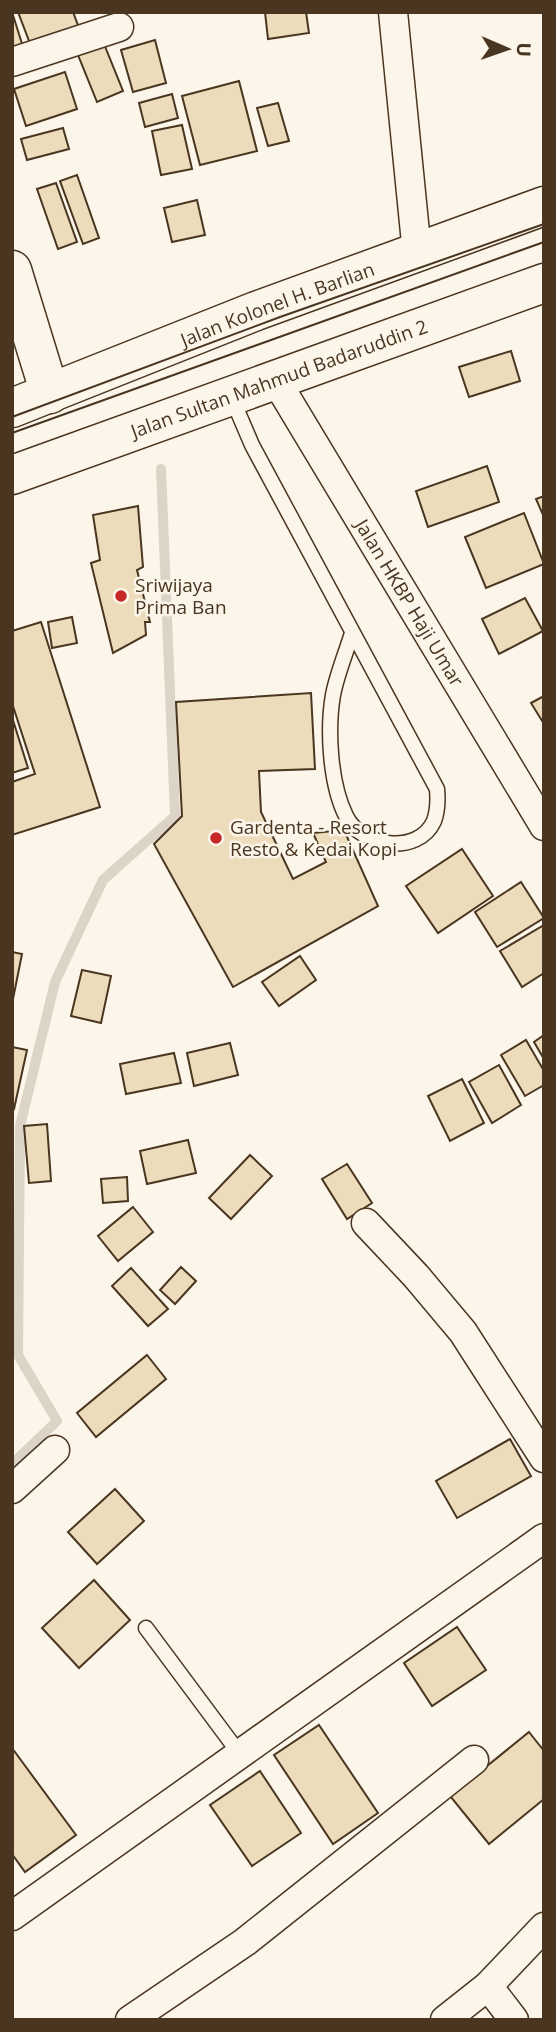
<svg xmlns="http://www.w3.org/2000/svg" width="556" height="2032" font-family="'Open Sans',sans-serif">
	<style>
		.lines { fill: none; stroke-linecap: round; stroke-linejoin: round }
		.stream { stroke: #dcd4c6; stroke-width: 10 }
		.building { fill: #ecdcbc; stroke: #4a3520; stroke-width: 2 }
		.lane-casing { stroke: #4a3520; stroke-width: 17 }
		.street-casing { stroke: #4a3520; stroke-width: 31 }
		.secondary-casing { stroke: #4a3520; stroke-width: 41 }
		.highway-casing { stroke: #4a3520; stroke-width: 41 }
		.lane { stroke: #fbf6e9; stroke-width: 14 }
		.street { stroke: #fbf6e9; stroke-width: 28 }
		.secondary { stroke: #fbf6e9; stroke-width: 38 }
		.highway { stroke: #fbf6e9; stroke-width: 38 }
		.tram { stroke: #4a3520; stroke-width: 2 }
		.poi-dot { fill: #c62828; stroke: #fbf6e9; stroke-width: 2.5 }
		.labels { text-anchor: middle; stroke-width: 5; stroke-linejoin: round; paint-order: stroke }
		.street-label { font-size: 19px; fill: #4a3520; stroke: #fbf6e9 }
		.poi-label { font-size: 19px; fill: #4a3520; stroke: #fbf6e9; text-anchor: start }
	</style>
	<rect width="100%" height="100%" fill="#fbf6e9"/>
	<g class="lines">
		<path class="stream" d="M12,1464L57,1421L18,1355L20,1126L55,982L103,880L175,816L161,469"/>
	</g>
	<g class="building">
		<path d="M12,12L24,50L12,54Z"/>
		<path d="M18,12H73L79,28L31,46Z"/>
		<path d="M265,12H306L309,33L268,39Z"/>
		<path d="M102,39L123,91L97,102L76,50Z"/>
		<path d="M155,40L166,83L133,92L121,50Z"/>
		<path d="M65,72L77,109L26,126L14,89Z"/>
		<path d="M239,81L257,151L200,165L182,96Z"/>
		<path d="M172,94L178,118L145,127L139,103Z"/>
		<path d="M278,103L289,141L268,146L257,108Z"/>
		<path d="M182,125L192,169L161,175L152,131Z"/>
		<path d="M63,128L69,149L27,160L21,139Z"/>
		<path d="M77,175L99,238L83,244L60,181Z"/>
		<path d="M56,183L77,242L58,249L37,189Z"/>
		<path d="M197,200L205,235L172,242L164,208Z"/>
		<path d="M511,351L520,381L469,397L459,367Z"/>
		<path d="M487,466L499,502L428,527L416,491Z"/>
		<path d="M544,496V517L536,499Z"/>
		<path d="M138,506L143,567L137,570L150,622H145L146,635L113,653L91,563L100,560L93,515Z"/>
		<path d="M524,513L544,564L486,588L465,537Z"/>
		<path d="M525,598L543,631L499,654L482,619Z"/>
		<path d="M72,617L77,643L52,648L48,622Z"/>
		<path d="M41,622L100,807L12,835V782L35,774L12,703V631Z"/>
		<path d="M311,693L315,769L259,771L261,812L293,879L326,862L313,833L344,830L378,906L233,987L154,844L182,816L176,702Z"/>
		<path d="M544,696V724L531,703Z"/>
		<path d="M12,717L28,768L12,773Z"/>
		<path d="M462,849L493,896L438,933L406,886Z"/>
		<path d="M521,882L544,918L497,947L475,912Z"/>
		<path d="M544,925V973L522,987L500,951Z"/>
		<path d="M12,952L22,954L13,999L12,998Z"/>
		<path d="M300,956L316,980L279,1006L262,982Z"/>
		<path d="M82,970L111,976L101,1023L71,1016Z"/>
		<path d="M544,1035V1059L534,1042Z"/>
		<path d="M526,1040L544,1071V1085L525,1096L501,1055Z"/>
		<path d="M230,1043L238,1075L194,1086L187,1053Z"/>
		<path d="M12,1047L27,1050L14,1109L12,1108Z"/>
		<path d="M174,1053L181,1083L126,1094L120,1064Z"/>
		<path d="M499,1065L521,1105L492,1123L469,1082Z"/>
		<path d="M462,1079L484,1123L450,1141L428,1096Z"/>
		<path d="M47,1124L51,1181L29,1183L24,1126Z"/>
		<path d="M188,1140L196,1173L147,1184L140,1151Z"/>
		<path d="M250,1155L272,1176L231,1219L209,1198Z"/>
		<path d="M347,1164L372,1203L347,1219L322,1179Z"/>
		<path d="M127,1177L128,1201L103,1203L101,1179Z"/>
		<path d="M133,1207L153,1232L118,1261L98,1236Z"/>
		<path d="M181,1267L196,1281L175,1304L160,1290Z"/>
		<path d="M131,1268L168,1309L148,1326L112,1286Z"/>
		<path d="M147,1355L166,1379L96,1437L77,1413Z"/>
		<path d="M510,1439L531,1476L457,1518L436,1481Z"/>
		<path d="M115,1489L144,1521L97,1564L68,1532Z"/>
		<path d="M94,1580L130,1620L79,1668L42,1628Z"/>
		<path d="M457,1627L486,1670L432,1706L404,1663Z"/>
		<path d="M319,1725L378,1813L333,1844L274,1755Z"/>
		<path d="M529,1732L544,1751V1799L489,1844L450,1796Z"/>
		<path d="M12,1748L76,1835L25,1872L12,1854Z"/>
		<path d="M260,1771L301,1833L252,1866L210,1805Z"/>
	</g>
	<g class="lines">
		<g class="lane-casing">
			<g id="lane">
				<path d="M231,396L252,445L437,789C438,800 438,810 434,821C418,856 361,847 346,816C330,784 327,730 333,695C337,674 346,653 352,633"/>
				<path d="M146,1628L239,1753"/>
			</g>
		</g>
		<g class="street-casing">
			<g id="street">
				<path d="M393,12L417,253"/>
				<path d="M12,62L119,27"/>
				<path id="s1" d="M275,379L544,826"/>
				<path d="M366,1223L416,1276L463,1332L544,1458"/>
				<path d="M12,1489L55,1450"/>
				<path d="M12,1916L544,1538"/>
				<path d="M488,1986L514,2020"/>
				<path d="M130,2020L245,1942L474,1760"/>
				<path d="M445,2020L488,1986L544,1927"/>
			</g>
		</g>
		<g class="secondary-casing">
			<path id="secondary" d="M12,270L50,394"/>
		</g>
		<g class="highway-casing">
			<g id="highway">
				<path id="s2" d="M12,408L256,311L544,206"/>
				<path id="s3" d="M12,475L544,283"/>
			</g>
		</g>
		<use href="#lane" class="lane"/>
		<use href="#street" class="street"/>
		<use href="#secondary" class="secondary"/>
		<use href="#highway" class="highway"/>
		<g class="tram">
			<path d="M12,417L280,317L544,224"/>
			<path d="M12,433L544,242"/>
		</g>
	</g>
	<g class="poi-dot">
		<circle cx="121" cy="596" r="7"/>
		<circle cx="216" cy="838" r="7"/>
	</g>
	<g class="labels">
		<g class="street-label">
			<text dy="7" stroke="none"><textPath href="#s2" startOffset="285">Jalan Kolonel H. Barlian</textPath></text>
			<text dy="7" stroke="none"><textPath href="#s3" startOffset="284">Jalan Sultan Mahmud Badaruddin 2</textPath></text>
			<text dy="7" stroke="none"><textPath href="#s1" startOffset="261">Jalan HKBP Haji Umar</textPath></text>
		</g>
		<g class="poi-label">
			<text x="135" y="592">Sriwijaya<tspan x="135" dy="22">Prima Ban</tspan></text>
			<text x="230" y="834">Gardenta - Resort<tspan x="230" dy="22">Resto &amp; Kedai Kopi</tspan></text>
		</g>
	</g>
	<rect width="556" height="2032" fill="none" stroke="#4a3520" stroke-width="28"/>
	<g transform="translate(507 49) rotate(92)" stroke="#fbf6e9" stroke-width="5" paint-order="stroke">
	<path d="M0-5L12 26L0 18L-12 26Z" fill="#4a3520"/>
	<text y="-10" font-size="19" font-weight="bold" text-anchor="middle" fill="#4a3520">U</text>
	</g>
</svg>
